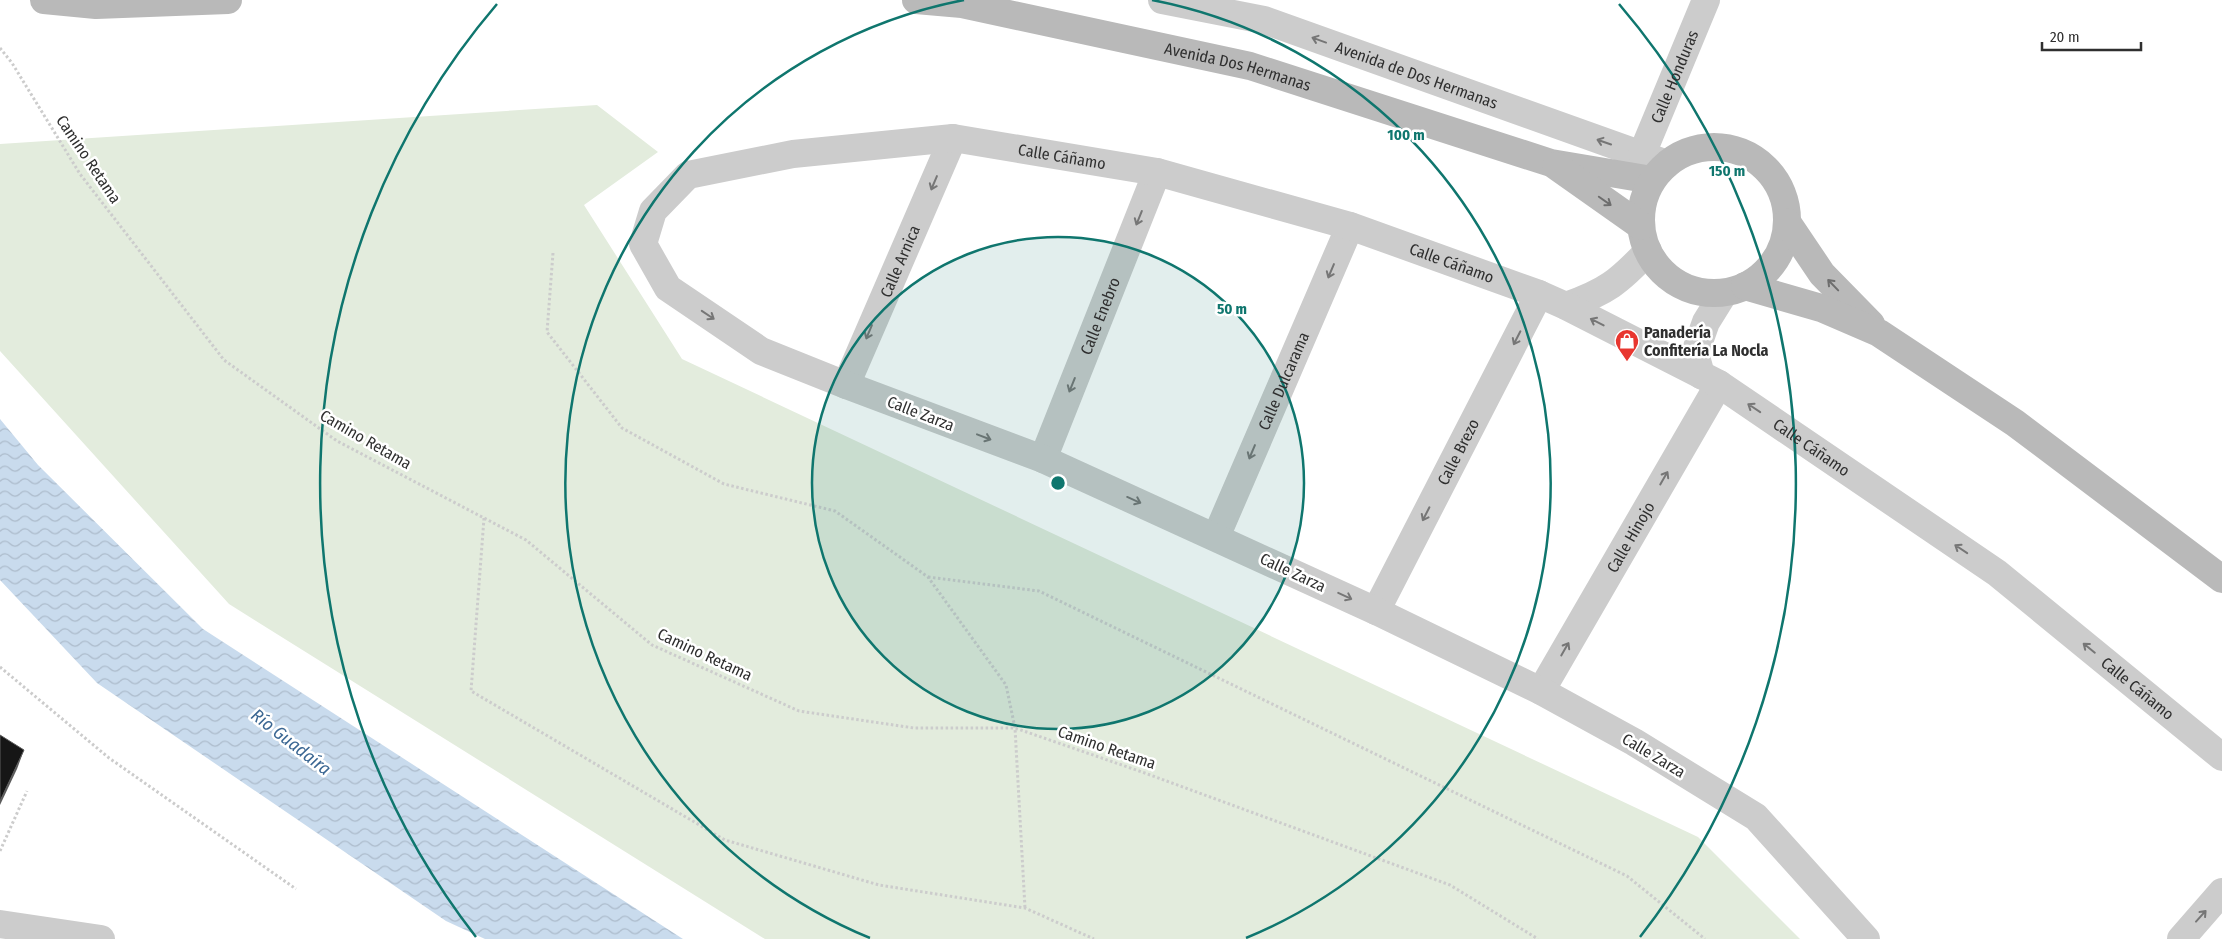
<svg xmlns="http://www.w3.org/2000/svg" width="2222" height="939" font-family="'Fira Sans Condensed',sans-serif">
	<style>
		.park { fill: #e3ecdd }
		.water { fill: url(#water-waves) }
		.lines { fill: none; stroke-linecap: round; stroke-linejoin: round }
		.path { stroke: #ccc; stroke-width: 3; stroke-dasharray: 2.5 2.5; stroke-linecap: butt }
		.street { stroke: #ccc; stroke-width: 28 }
		.secondary { stroke: #b9b9b9; stroke-width: 28 }
		.shaded-wall { fill: #5c5c5c }
		.building { fill: #161616; stroke: #5c5c5c }
		.oneway { stroke: #767676 }
		.oneway2 { stroke: #6d6d6d }
		.ring { fill: none; stroke: #0f766e; stroke-width: 2.5 }
		.labels { text-anchor: middle; stroke-width: 5; stroke-linejoin: round; paint-order: stroke }
		.street-label { font-size: 16px; fill: #2f2f2f; stroke: #fff }
		.poi-label { font-size: 16px; font-weight: bold; fill: #2f2f2f; stroke: #fff; text-anchor: start }
		.water-label { font-size: 18px; font-style: italic; fill: #3b6793; stroke: #fff }
		.centre { fill: #0f766e; stroke: #fff; stroke-width: 2.5 }
		.ring-label { font-size: 15px; text-anchor: middle; font-weight: bold; fill: #0f766e; stroke: #fff; stroke-width: 5; stroke-linejoin: round; paint-order: stroke }
	</style>
	<defs>
		<pattern id="water-waves" width="16" height="10" patternUnits="userSpaceOnUse" patternTransform="scale(1.25)"><rect width="16" height="10" fill="#c9dbed"/><path d="M0 5q4-4 8 0t8 0" fill="none" stroke="#adbccc"/></pattern>
	</defs>
	<rect width="100%" height="100%" fill="#fff"/>
	<path class="park" d="M597,105L658,152L584,205L682,359L1698,837L1800,939H765L229,604L0,351V144Z"/>
	<path class="water" d="M0,419L38,465L203,629L683,939H485L446,921L97,683L0,580Z"/>
	<g class="lines">
		<g class="path">
			<path d="M0,48L12,63L80,174L224,360L337,441L526,540L652,645L799,711L914,728H1015L1142,772L1450,885L1538,939"/>
			<path d="M553,253L547,332L622,428L724,484L835,511L928,577L1006,685L1015,728L1025,908"/>
			<path d="M484,518L471,691L725,840L879,885L1025,908L1094,939"/>
			<path d="M928,577L1039,591L1627,876L1705,939"/>
			<path d="M0,667L109,758L296,889"/>
			<path d="M0,851L27,791"/>
		</g>
		<g class="street">
			<path id="s1" d="M1162,0L1264,20L1667,164"/>
			<path id="s2" d="M1642,154L1706,0"/>
			<path d="M1566,306C1606,292 1619,282 1648,251"/>
			<path d="M1701,375L1695,353L1706,322L1724,293"/>
			<path id="s3" d="M846,385L953,138"/>
			<path id="s4" d="M1043,459L1157,172"/>
			<path id="s5" d="M1216,537L1350,226"/>
			<path id="s6" d="M1376,611L1539,294"/>
			<path id="s7" d="M1541,691L1719,384"/>
			<path d="M0,924L101,939"/>
			<path id="s8" d="M1866,939L1756,817L1634,742L1541,691L1376,611L1043,459L846,385L761,351L668,288L643,244L653,211L688,175L793,154L953,138L1157,172L1350,226L1539,294L1566,306L1719,384L1997,573L2222,757"/>
			<path d="M2181,939L2222,892"/>
		</g>
		<g class="secondary">
			<path d="M44,0L96,5L228,0"/>
			<path id="s9" d="M916,0L962,4L1250,66L1551,163L1652,180"/>
			<circle cx="1714" cy="220" r="73"/>
			<path d="M1556,166L1641,226"/>
			<path d="M1787,222L1822,274L1871,324"/>
			<path d="M1745,286L1821,308L1879,333L2015,423L2222,579"/>
		</g>
	</g>
	<path class="shaded-wall" d="M24,750L17,769L0,805V801Z"/>
	<path class="building" d="M0,735L24,750L0,801Z"/>
	<defs><path id="oneway-shaft" d="M-6 0H5M1.5-3L5.5 0L1.5 3" fill="none" stroke-width="1.6" stroke-linecap="round" stroke-linejoin="round" transform="scale(1.25)"/></defs>
	<g class="oneway">
		<use href="#oneway-shaft" transform="translate(1319 40) rotate(-160)"/>
		<use href="#oneway-shaft" transform="translate(1604 142) rotate(-161)"/>
		<use href="#oneway-shaft" transform="translate(934 183) rotate(113)"/>
		<use href="#oneway-shaft" transform="translate(1139 218) rotate(112)"/>
		<use href="#oneway-shaft" transform="translate(1331 271) rotate(113)"/>
		<use href="#oneway-shaft" transform="translate(708 315) rotate(34)"/>
		<use href="#oneway-shaft" transform="translate(1597 322) rotate(-153)"/>
		<use href="#oneway-shaft" transform="translate(869 332) rotate(113)"/>
		<use href="#oneway-shaft" transform="translate(1517 338) rotate(117)"/>
		<use href="#oneway-shaft" transform="translate(1072 385) rotate(112)"/>
		<use href="#oneway-shaft" transform="translate(1754 408) rotate(-146)"/>
		<use href="#oneway-shaft" transform="translate(984 437) rotate(21)"/>
		<use href="#oneway-shaft" transform="translate(1252 452) rotate(113)"/>
		<use href="#oneway-shaft" transform="translate(1664 478) rotate(-60)"/>
		<use href="#oneway-shaft" transform="translate(1134 500) rotate(24)"/>
		<use href="#oneway-shaft" transform="translate(1426 514) rotate(117)"/>
		<use href="#oneway-shaft" transform="translate(1961 549) rotate(-146)"/>
		<use href="#oneway-shaft" transform="translate(1345 596) rotate(25)"/>
		<use href="#oneway-shaft" transform="translate(2089 648) rotate(-141)"/>
		<use href="#oneway-shaft" transform="translate(1565 649) rotate(-60)"/>
		<use href="#oneway-shaft" transform="translate(2201 916) rotate(-48)"/>
	</g>
	<g class="oneway2">
		<use href="#oneway-shaft" transform="translate(1605 201) rotate(35)"/>
		<use href="#oneway-shaft" transform="translate(1833 285) rotate(-134)"/>
	</g>
	<circle cx="1058" cy="483" r="246" fill="#0f766e" fill-opacity=".12"/>
	<g class="ring">
		<circle cx="1058" cy="483" r="246"/>
		<path d="M870 938A492 492 0 0 1 964 0M1152 0A492 492 0 0 1 1246 938"/>
		<path d="M476 937A738 738 0 0 1 497 4M1619 4A738 738 0 0 1 1640 937"/>
	</g>
	<defs>
		<g id="shop-pin" transform="scale(1.25)"><path d="M0 17L-7.5 6A9.5 9.5 0 1 1 7.5 6Z" fill="#e8362f" stroke="#fff"/><path d="M-5-2.5h2.3a2.7 3.5 0 0 1 5.4 0H5L5.5 6h-11ZM-1.5-2.5h3a1.5 2.3 0 0 0-3 0Z" fill="#fff"/></g>
	</defs>
	<g fill-rule="evenodd">
		<use href="#shop-pin" x="1627" y="341"/>
	</g>
	<g class="labels">
		<g class="street-label">
			<text dy="6" stroke="none"><textPath href="#s9" startOffset="329">Avenida Dos Hermanas</textPath></text>
			<text dy="6" stroke="none"><textPath href="#s1" startOffset="266">Avenida de Dos Hermanas</textPath></text>
			<text dy="6" stroke="none"><textPath href="#s2" startOffset="84">Calle Honduras</textPath></text>
			<text dy="6" stroke="none"><textPath href="#s8" startOffset="1891">Calle Cáñamo</textPath></text>
			<text transform="translate(89 159) rotate(56)" y="6">Camino Retama</text>
			<text dy="6" stroke="none"><textPath href="#s3" startOffset="135">Calle Arnica</textPath></text>
			<text dy="6" stroke="none"><textPath href="#s8" startOffset="2296">Calle Cáñamo</textPath></text>
			<text dy="6" stroke="none"><textPath href="#s4" startOffset="154">Calle Enebro</textPath></text>
			<text dy="6" stroke="none"><textPath href="#s5" startOffset="170">Calle Dulcarama</textPath></text>
			<text transform="translate(921 413) rotate(21)" y="6">Calle Zarza</text>
			<text transform="translate(366 439) rotate(30)" y="6">Camino Retama</text>
			<text dy="6" stroke="none"><textPath href="#s8" startOffset="2702">Calle Cáñamo</textPath></text>
			<text dy="6" stroke="none"><textPath href="#s6" startOffset="179">Calle Brezo</textPath></text>
			<text dy="6" stroke="none"><textPath href="#s7" startOffset="178">Calle Hinojo</textPath></text>
			<text transform="translate(1293 572) rotate(25)" y="6">Calle Zarza</text>
			<text transform="translate(705 654) rotate(25)" y="6">Camino Retama</text>
			<text dy="6" stroke="none"><textPath href="#s8" startOffset="3108">Calle Cáñamo</textPath></text>
			<text transform="translate(1107 747) rotate(19)" y="6">Camino Retama</text>
			<text transform="translate(1654 755) rotate(31)" y="6">Calle Zarza</text>
		</g>
		<g class="poi-label">
			<text x="1644" y="338">Panadería<tspan x="1644" dy="18">Confitería La Nocla</tspan></text>
		</g>
		<g class="water-label">
			<text transform="translate(291 742) rotate(38)" y="6">Río Guadaíra</text>
		</g>
	</g>
	<circle cx="1058" cy="483" r="8" class="centre"/>
	<g class="ring-label">
		<text x="1406" y="140">100 m</text>
		<text x="1727" y="176">150 m</text>
		<text x="1232" y="314">50 m</text>
	</g>
	<path d="M2042 42v8h99v-8" fill="none" stroke="#2f2f2f" stroke-width="2.5"/>
	<text x="2050" y="42" font-size="15" fill="#2f2f2f" stroke="#ffffff" stroke-width="4" paint-order="stroke">20 m</text>
</svg>
